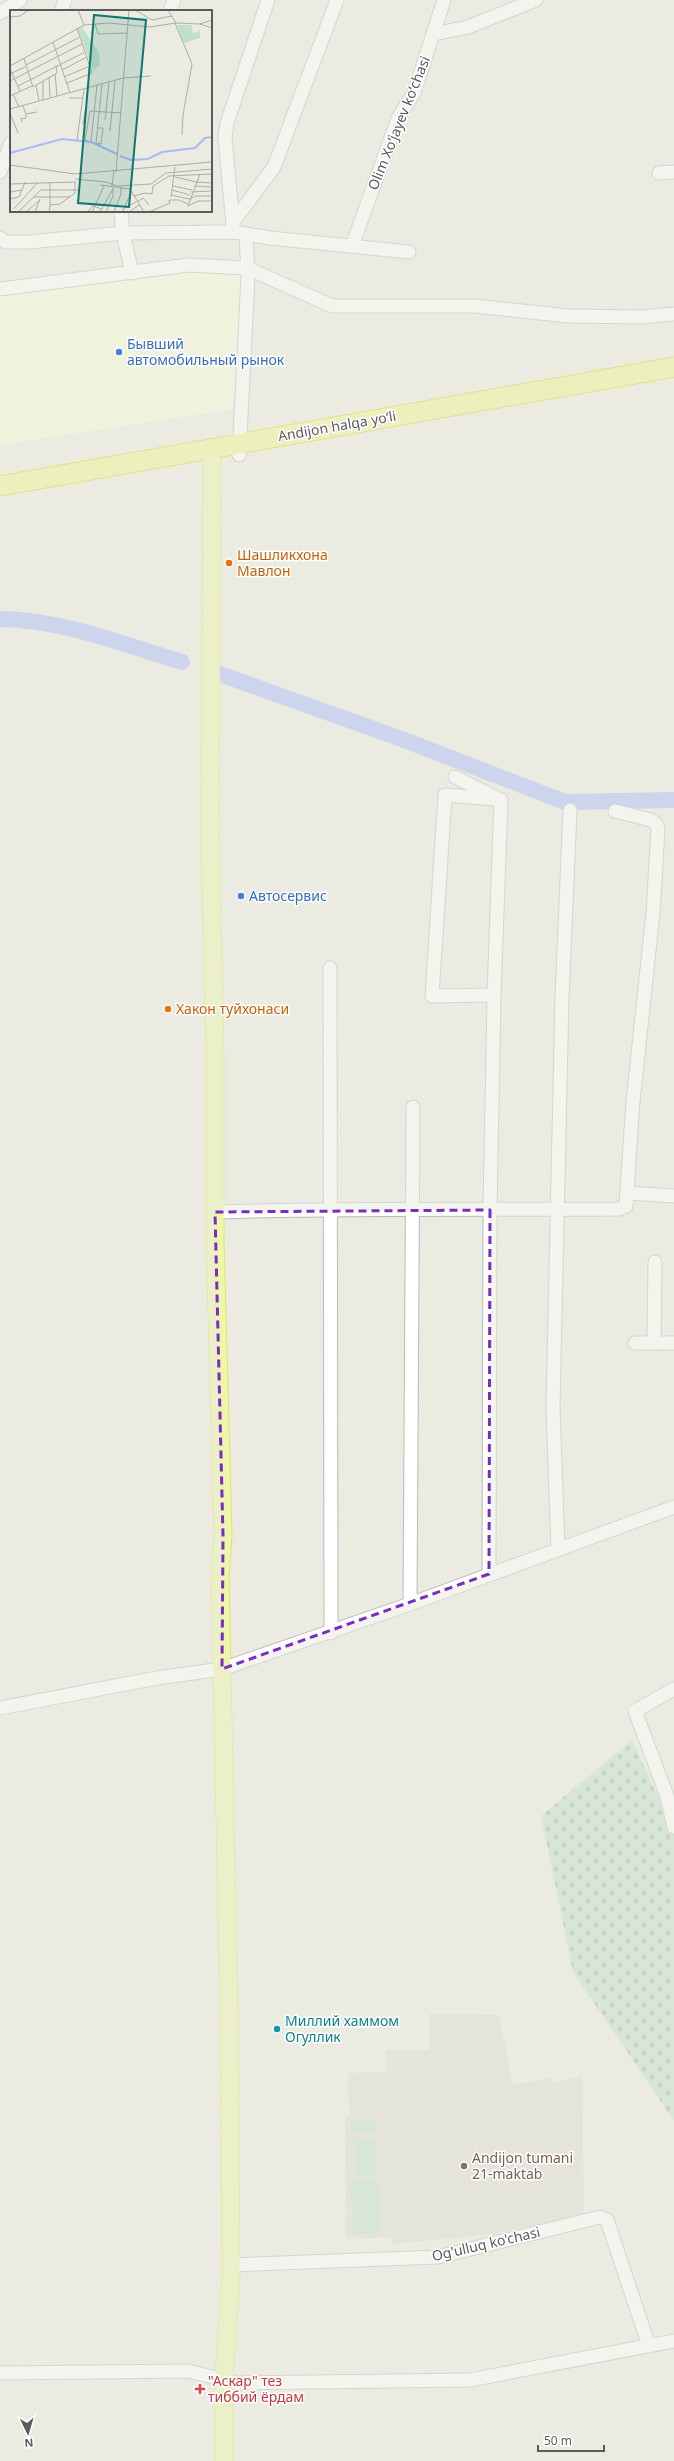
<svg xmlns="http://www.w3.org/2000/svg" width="674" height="2461" font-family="'Noto Sans',sans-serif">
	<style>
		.commercial { fill: #f8fad7 }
		.education { fill: #dbdbd0 }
		.cemetery { fill: url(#cemetery-stones) }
		.park { fill: #bfe1c9 }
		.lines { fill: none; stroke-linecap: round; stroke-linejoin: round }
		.river { stroke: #a6bbf7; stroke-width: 16 }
		.minor-casing { stroke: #b9b9bf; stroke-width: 15 }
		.major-casing { stroke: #e2e461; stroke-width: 19 }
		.highway-casing { stroke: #d9d613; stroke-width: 21 }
		.minor { stroke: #fff; stroke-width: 13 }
		.major { stroke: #edf7aa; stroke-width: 17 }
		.highway { stroke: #eff390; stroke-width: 19 }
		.marked { fill: none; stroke: #7b2cbf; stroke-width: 3; stroke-dasharray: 8 5; stroke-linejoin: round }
		.shop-dot { fill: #3f7fe0; stroke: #fff; stroke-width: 1.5 }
		.food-dot { fill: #e8710a; stroke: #fff; stroke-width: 1.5 }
		.culture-dot { fill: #0f9aa8; stroke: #fff; stroke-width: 1.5 }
		.education-dot { fill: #8d6e63; stroke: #fff; stroke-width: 1.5 }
		.health-dot { fill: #e0444e; stroke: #fff; stroke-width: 1.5 }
		.labels { text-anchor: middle; stroke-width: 3; stroke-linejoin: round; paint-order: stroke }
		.street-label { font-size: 14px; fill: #5a5b61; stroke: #fff }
		.shop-label { font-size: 14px; fill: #366cbe; stroke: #fff; text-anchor: start }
		.food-label { font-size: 14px; fill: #c56008; stroke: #fff; text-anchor: start }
		.culture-label { font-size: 14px; fill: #0d838f; stroke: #fff; text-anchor: start }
		.education-label { font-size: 14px; fill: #785e54; stroke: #fff; text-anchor: start }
		.health-label { font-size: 14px; fill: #be3a42; stroke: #fff; text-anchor: start }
		.inset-river { fill: none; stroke: #a6bbf7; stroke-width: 2 }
		.inset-road { fill: none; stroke: #adadaa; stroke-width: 1 }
		.view { fill: #0f766e; fill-opacity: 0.15; stroke: #0f766e; stroke-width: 2 }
		.inset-edge { fill: none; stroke: #5a5b61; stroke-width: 2 }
	</style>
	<defs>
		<pattern id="cemetery-stones" width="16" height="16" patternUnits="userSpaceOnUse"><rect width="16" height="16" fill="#bfe1c9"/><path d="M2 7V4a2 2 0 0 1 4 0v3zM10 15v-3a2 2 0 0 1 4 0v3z" fill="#9eb9a7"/></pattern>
	</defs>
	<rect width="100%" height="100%" fill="#ebebe1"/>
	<path class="commercial" d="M176,267L240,271L243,276L234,409L0,445V295Z"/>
	<path class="education" d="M429,2014L499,2015L513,2085L551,2078L552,2083L582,2076L584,2215L487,2235L392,2244V2237L346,2239L345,2117L349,2116L348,2073L386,2072V2050H429Z"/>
	<path class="cemetery" d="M632,1740L674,1831V2121L573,1972L541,1816Z"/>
	<g class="park">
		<path d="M375,2118L376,2132L351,2134L350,2120Z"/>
		<path d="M375,2139L377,2175L357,2176L355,2140Z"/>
		<path d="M378,2179L381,2233L353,2235L350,2180Z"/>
	</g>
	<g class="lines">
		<g class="river">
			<path d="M0,619C63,620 122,644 182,662"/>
			<path d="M217,673L399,738L565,802L674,800"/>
		</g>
		<g class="minor-casing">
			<g id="minor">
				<path d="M61,11L65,0"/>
				<path d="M170,11L174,0"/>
				<path d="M0,13L20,0"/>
				<path d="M433,34L468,27L536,0"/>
				<path d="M0,172L11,143"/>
				<path d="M659,173L674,172"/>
				<path d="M121,211L123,233L132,273"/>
				<path d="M233,222L274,167L337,0"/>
				<path d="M233,225L225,138L227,123L268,0"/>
				<path d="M0,238L5,242H29L123,233L234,232L270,238L409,252"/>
				<path d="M352,246L399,116L414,93L444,0"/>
				<path d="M0,289L188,265L247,268L332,306H475L568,316L641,317L674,314"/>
				<path d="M239,455L248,276L246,234"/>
				<path d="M455,777L501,800L494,995L490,1210L489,1574"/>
				<path d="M494,799L445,795L432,996L494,995"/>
				<path d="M330,968L331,1633"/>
				<path d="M628,1193L674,1196"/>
				<path d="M215,1212C350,1208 484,1210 619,1209L626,1206L633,1101L653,913L658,829L656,824L651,820L615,811"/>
				<path d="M635,1343H674"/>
				<path d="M654,1343L655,1262"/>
				<path d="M558,1549L553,1407L562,997L570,810"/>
				<path d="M410,1604L413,1107"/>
				<path d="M674,1689L635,1711L667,1796L674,1827"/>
				<path d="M0,1708L157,1678L222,1669L410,1604L674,1507"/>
				<path d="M230,2265L438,2257L600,2217L607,2220L649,2346"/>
				<path d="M0,2373L188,2371L237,2383L470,2380L674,2341"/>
			</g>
		</g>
		<g class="major-casing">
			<path id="major" d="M209,449L212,460L210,843L215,1051V1241L223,1536L220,1576L229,2012L231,2275L224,2379V2461"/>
		</g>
		<g class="highway-casing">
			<path id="highway" d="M0,486L674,367"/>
		</g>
		<use href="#minor" class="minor"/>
		<use href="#major" class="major"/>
		<use href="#highway" class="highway"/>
	</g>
	<path d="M0 0H674V2461H0ZM490,1210L489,1574L222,1669L223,1536L215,1212Z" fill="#ebebe1" fill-opacity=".55" fill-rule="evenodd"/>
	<path class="marked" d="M490,1210L489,1574L222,1669L223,1536L215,1212Z"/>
	<g class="shop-dot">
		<circle cx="119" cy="352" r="4"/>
		<circle cx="241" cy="896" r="4"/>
	</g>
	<g class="food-dot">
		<circle cx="229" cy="563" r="4"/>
		<circle cx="168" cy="1009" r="4"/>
	</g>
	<circle class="culture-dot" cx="277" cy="2029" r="4"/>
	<circle class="education-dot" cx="464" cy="2166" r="4"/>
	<path class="health-dot" d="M198 2383h4v4h4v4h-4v4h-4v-4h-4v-4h4z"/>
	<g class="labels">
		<g class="street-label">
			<text transform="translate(399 123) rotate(-68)" y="5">Olim Xoʻjayev koʻchasi</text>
			<text transform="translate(337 426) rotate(-10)" y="5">Andijon halqa yo‘li</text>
			<text transform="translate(486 2244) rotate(-13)" y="5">Og'ulluq ko'chasi</text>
		</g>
		<g class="shop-label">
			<text x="127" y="349">Бывший<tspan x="127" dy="16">автомобильный рынок</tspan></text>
			<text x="249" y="901">Автосервис</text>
		</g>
		<g class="food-label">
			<text x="237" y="560">Шашликхона<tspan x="237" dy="16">Мавлон</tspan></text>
			<text x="176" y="1014">Хакон туйхонаси</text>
		</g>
		<g class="culture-label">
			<text x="285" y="2026">Миллий хаммом<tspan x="285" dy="16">Огуллик</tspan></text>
		</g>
		<g class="education-label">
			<text x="472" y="2163">Andijon tumani<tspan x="472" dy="16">21-maktab</tspan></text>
		</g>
		<g class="health-label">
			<text x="208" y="2386">"Аскар" тез<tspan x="208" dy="16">тиббий ёрдам</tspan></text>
		</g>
	</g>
	<g transform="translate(10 10)">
		<rect width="202" height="202" fill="#ebebe1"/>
		<path d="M167,15H181L183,23L190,21V28L174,33ZM72,17L89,43L90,55L83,60L68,19Z" fill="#bfe1c9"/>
		<path class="inset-river" d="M0,143L52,129L81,132L107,144M110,146L121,150L138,149L152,142L185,138L195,128L202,127"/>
		<path class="inset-road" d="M68,0L74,15M125,0L142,10L162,6M158,0L166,13M0,7L10,6L19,0M165,13L182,54L173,105L172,125M85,14L88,24L117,23M190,14L202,18M43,32L60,83M14,49L23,77L47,63L46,55M16,55L70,27M0,56L74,15L99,13L140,17L166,13L190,14L202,10M0,59L10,81M52,60L77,47M0,64L15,57M45,64L47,86M39,67L40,88M54,67L80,56M0,71L72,34M57,73L82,63L67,18M26,75L29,91M8,76L75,42M3,84L9,97M0,86L22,76M59,88H73M33,90V71M13,96L16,104L27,102M0,99L113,68L141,66M0,103L8,123M95,110L99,72M12,112L11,109L16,108V104M73,114L75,101M88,118H93L91,134L88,133M100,121L105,71M67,130L74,79M78,131L75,130L80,101L111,103M81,132L87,75M90,135L86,133L92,74M0,155L65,164L202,152M106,162L119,0M190,164L178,196L188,191H202M165,167L186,172M65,169L96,172L107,176L141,174L156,163L202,159M186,172L202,173M0,174L65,172M90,175L120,179L134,202M102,176L104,161M163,176L182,180M184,176L202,177M162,180L180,185M0,182L12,180M181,182L202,181M161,185L179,189L186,186H202M123,186L135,183L142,184L143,176L159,166L202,164M24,187H60M161,187L165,157M0,189L9,187L15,172M127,192L133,188L139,195M40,195V172M4,199L28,172M113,199L126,192M8,202L31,180H70M16,202L30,190M25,202L30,189M39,202L40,195L50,194L65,183V171M77,202L83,196L92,199M82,202L94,176M90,202L103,179M96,202L103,186V178M104,202L111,184V177M112,202L121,183M119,202L129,195M139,202L160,193L159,190H169L178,194"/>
		<path class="view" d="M84,5L136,10L119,197L68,193Z"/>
		<rect width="202" height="202" class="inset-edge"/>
	</g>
	<g transform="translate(28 2433) rotate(175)" stroke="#ffffff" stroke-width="3" paint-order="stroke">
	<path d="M0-3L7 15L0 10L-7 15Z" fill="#5a5b61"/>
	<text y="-6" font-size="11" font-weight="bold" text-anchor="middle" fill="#5a5b61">N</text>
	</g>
	<path d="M538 2445v6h66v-6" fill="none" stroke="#5a5b61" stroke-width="2"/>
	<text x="544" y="2445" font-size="12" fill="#5a5b61" stroke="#ffffff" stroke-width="3" paint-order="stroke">50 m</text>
</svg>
